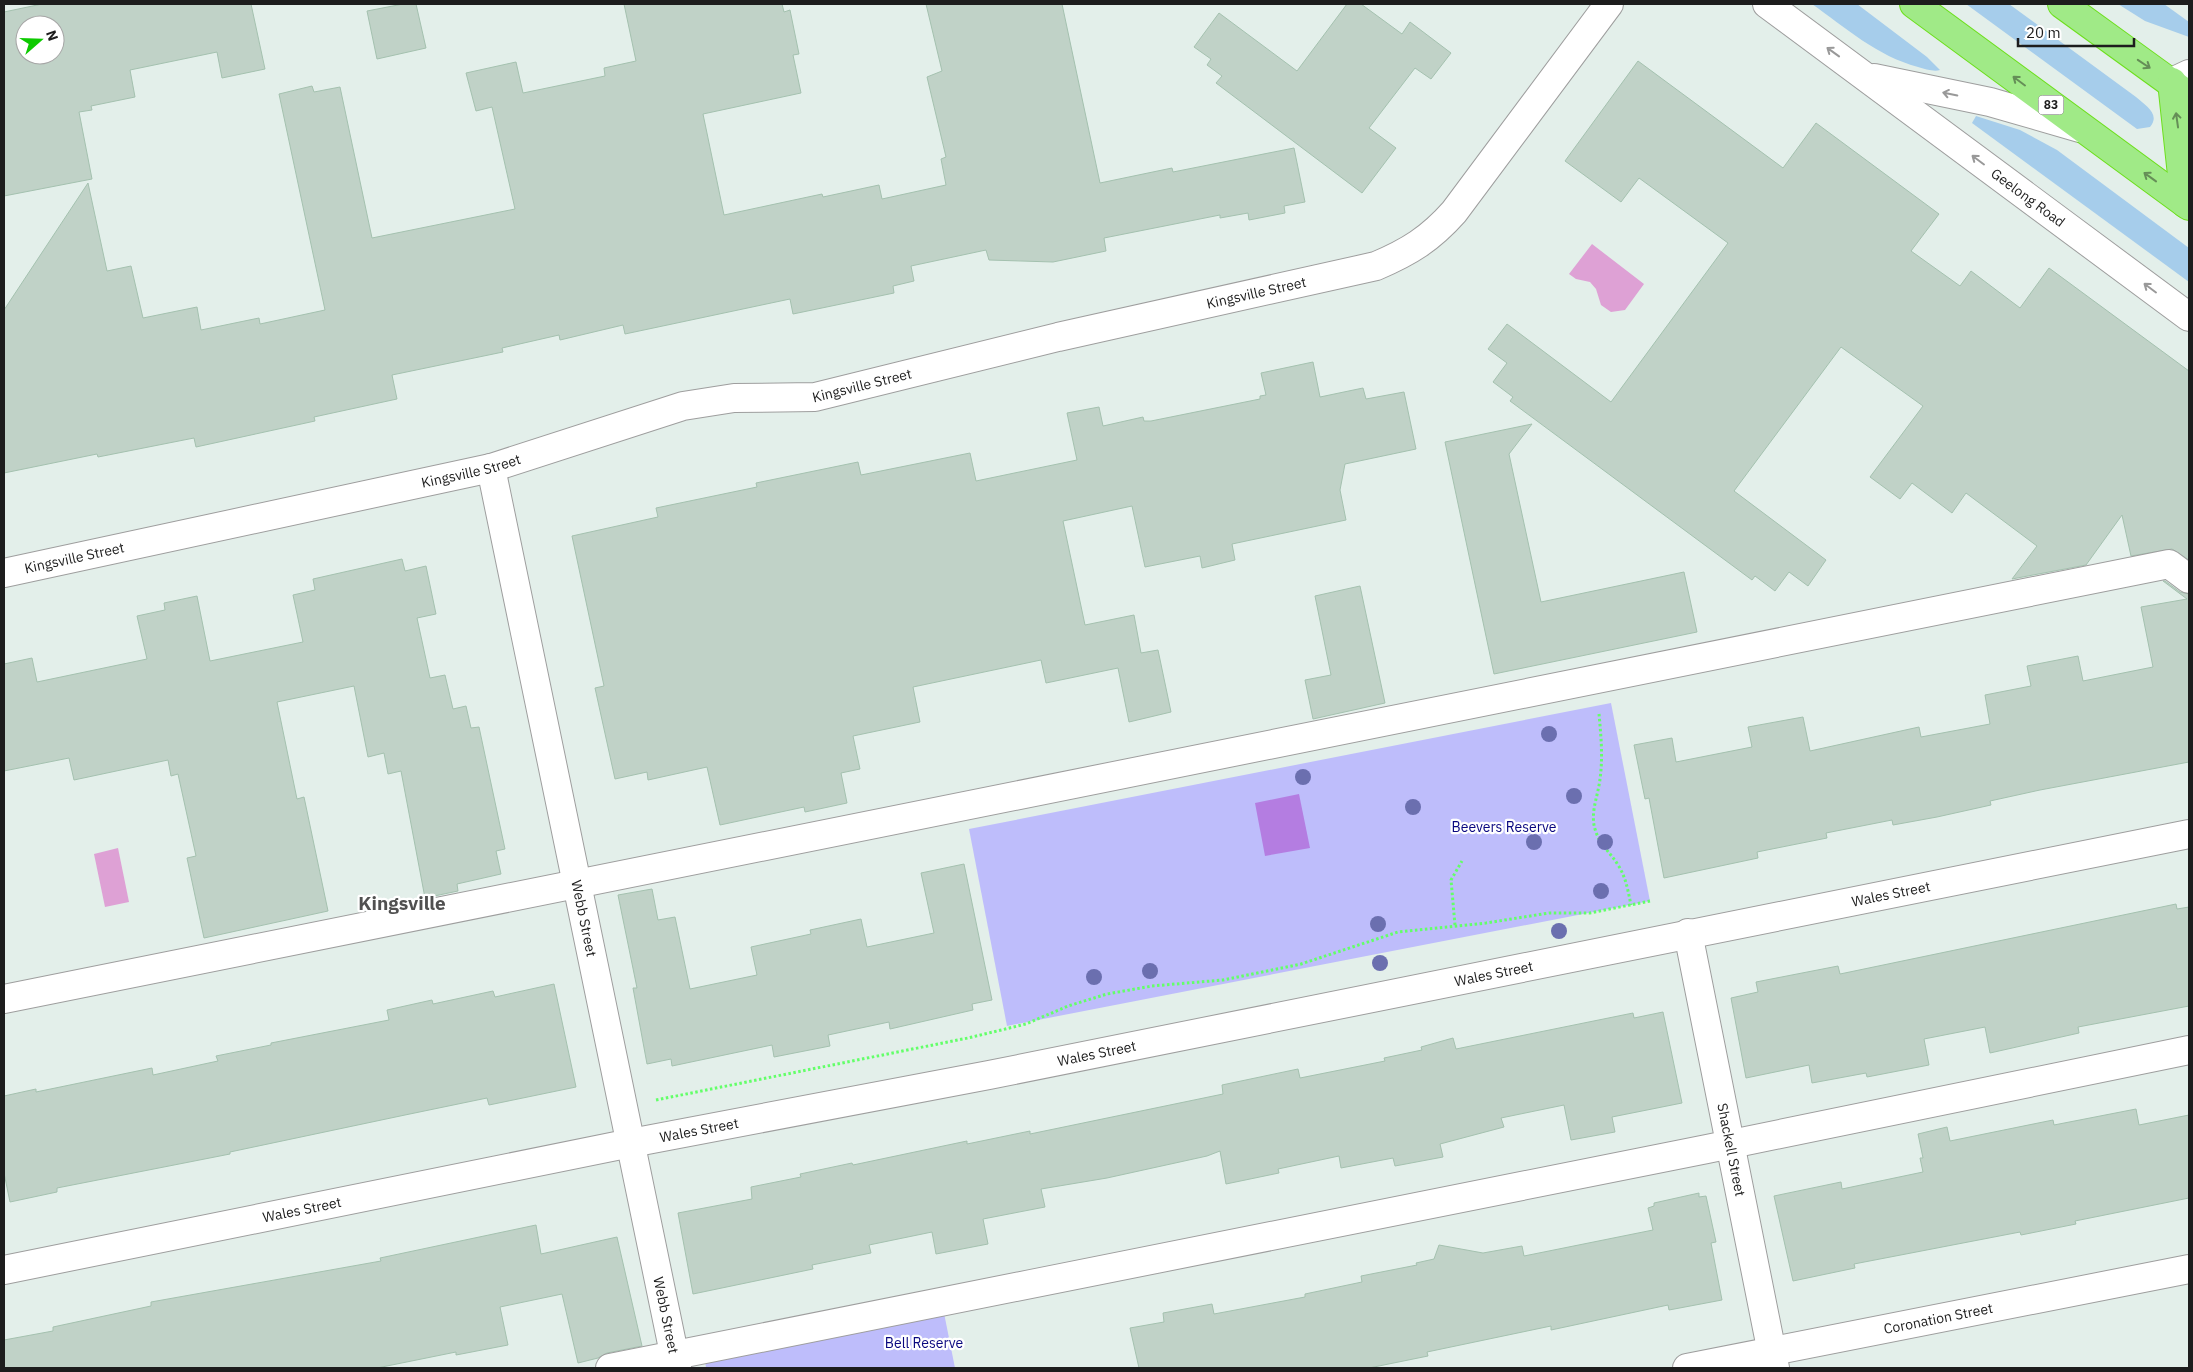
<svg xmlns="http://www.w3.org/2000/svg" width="2193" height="1372" font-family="'IBM Plex Sans',sans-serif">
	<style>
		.grass { fill: #a6cdeb }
		.park { fill: #bebdfb }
		.pitch { fill: #b47de1 }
		.water { fill: #dea1d5 }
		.building { fill: #c0d2c7; stroke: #a4c1af; fill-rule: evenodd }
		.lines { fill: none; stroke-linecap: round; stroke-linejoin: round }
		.minor-casing { stroke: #9e9e9e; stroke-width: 30 }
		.highway-casing { stroke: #6ddf1d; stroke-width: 30 }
		.path { stroke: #63ff69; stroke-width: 3; stroke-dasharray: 2.5 2.5; stroke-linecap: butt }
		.minor { stroke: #fff; stroke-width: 28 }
		.highway { stroke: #a0ea87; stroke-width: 28 }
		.tree { fill: #6b6faf }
		.oneway { stroke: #999 }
		.oneway2 { stroke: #658e57 }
		.labels { text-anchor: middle; stroke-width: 4.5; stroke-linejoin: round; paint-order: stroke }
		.shield { fill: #fff; stroke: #616161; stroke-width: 1 }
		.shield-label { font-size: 12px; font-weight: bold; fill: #1d1d1d }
		.street-label { font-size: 14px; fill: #1d1d1d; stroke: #fff }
		.park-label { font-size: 14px; fill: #09077f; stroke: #fff }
		.district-label { font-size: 19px; font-weight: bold; fill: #505050; stroke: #fff }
	</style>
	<rect width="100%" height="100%" fill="#e3efea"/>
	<g class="grass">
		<path d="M1812,4H1857L1927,57L1940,70C1934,72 1925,69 1918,67C1877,56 1846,28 1812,4Z"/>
		<path d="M1966,4H2009L2136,97C2145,105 2161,114 2150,127L2137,129Z"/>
		<path d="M2118,4H2164L2189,22V37L2145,21Z"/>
		<path d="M1976,116L2020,130L2057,150L2189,248V282L1972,123Z"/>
	</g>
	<g class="park">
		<path d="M1611,703L1650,901L1007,1026L969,829Z"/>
		<path d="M944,1313L955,1368H706L705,1360Z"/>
	</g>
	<path class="pitch" d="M1299,794L1310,848L1265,856L1255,803Z"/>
	<g class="water">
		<path d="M1592,244L1644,284L1625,310L1611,312L1601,305L1596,289L1590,282L1576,279L1569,274Z"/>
		<path d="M118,848L129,902L105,907L94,854Z"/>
	</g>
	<g class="building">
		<path d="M42,4H251L265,69L222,78L217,52L130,70L135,97L91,106L92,110L79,112L92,179L4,196V12ZM25,25H55V55H25Z"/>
		<path d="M403,4H416L426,48L377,59L367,11Z"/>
		<path d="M624,4H782L784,12L790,10L799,54L793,55L801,93L703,114L724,215L822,194L823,197L879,185L882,199L946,185L941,159L946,157L927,77L942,71L926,4H1062L1100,183L1172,168L1173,172L1294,148L1305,202L1284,206L1285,213L1249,220L1248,213L1220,218V215L1104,238L1106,251L1053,262L989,260L986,250L911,266L914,281L893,286L894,293L793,314L790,299L625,334L623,325L560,340L559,335L502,348L503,352L392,375L397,399L314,417L315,421L196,447L194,438L98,457L97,454L4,473V310L88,183L107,271L131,266L143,318L197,307L201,330L259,318L260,324L325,310L279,94L312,86L314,92L340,87L372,238L515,209L492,107L476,111L466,73L516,62L523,93L605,76L604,68L636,61Z"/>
		<path d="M1347,4H1361L1402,34L1410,22L1451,53L1431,79L1415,68L1369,128L1396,148L1362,193L1216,83L1222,76L1207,65L1211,59L1194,47L1219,13L1297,71Z"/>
		<path d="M1638,61L1783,168L1816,123L1939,214L1911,251L1960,286L1971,271L2020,308L2049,268L2189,371V560L2172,549L2131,556L2122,515L2086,565L2012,579L2037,546L1966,493L1952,513L1912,483L1900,499L1870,477L1923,406L1841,347L1734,491L1826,560L1808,586L1789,572L1775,591L1755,576L1752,580L1510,401L1513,397L1493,382L1507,363L1488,349L1507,324L1611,402L1728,243L1639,178L1621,202L1565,161Z"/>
		<path d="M1313,362L1320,397L1363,388L1366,399L1404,392L1416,449L1345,464L1340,490L1346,520L1232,544L1235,560L1202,568L1200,556L1145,567L1132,506L1063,521L1085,625L1134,615L1141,653L1158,650L1171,712L1129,722L1118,668L1046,683L1041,660L913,687L920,722L853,736L860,769L841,773L847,803L805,812L804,807L720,825L707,767L648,780L647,772L615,779L595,688L604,686L572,536L658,517L656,508L757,487L756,483L858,462L861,475L970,453L976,481L1077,460L1067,413L1099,407L1103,426L1143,417L1144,421H1151L1260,399V396L1266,395L1261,373Z"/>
		<path d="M1532,424L1509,454L1541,602L1684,572L1697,632L1494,674L1445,442Z"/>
		<path d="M402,559L405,571L426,566L436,614L417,618L430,678L445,675L453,709L466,706L471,728L479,727L505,849L496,851L501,874L457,884L458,891L425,898L401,771L388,774L384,753L368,757L354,686L277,702L297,799L304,797L328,911L204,938L187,858L196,856L178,774L171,776L168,760L74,780L69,758L4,771V664L32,658L37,682L147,659L137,616L165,610L164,603L197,596L210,661L303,642L293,595L315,590L313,579Z"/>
		<path d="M2163,581H2165L2180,592L2189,594V762L2040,790L1990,801L1991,805L1937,817L1893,825L1892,820L1826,833L1827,838L1757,852L1758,858L1664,878L1649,798L1645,799L1634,745L1672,738L1676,762L1752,747L1748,727L1803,717L1810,751L1919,727L1921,737L1990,724L1985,695L2031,686L2027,666L2078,656L2083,681L2153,667L2141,607L2187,599Z"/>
		<path d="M1360,586L1385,703L1313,719L1305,680L1331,675L1315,596Z"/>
		<path d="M964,864L992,1000L972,1004L973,1010L890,1029L889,1022L828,1035L830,1046L774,1057L772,1045L672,1066L671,1059L647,1064L633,988H637L618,895L652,889L658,920L675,917L690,989L757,975L751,947L811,934L810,930L861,919L867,947L934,933L921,873Z"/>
		<path d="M2176,904L2177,909L2189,907V1006L2078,1027L2079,1033L1990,1053L1985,1027L1924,1039L1929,1065L1867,1077L1866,1073L1812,1083L1809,1065L1746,1078L1731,998L1758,992L1756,982L1838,966L1840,974Z"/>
		<path d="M554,984L576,1087L489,1105L487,1098L405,1115L230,1152V1154L57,1188V1192L10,1202L4,1173V1096L36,1089V1092L152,1068L153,1075L218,1061L216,1056L271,1045V1043L389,1020L387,1010L432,1000L433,1004L493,991L495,997Z"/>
		<path d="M1663,1012L1682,1103L1612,1117L1615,1132L1571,1140L1564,1105L1501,1118L1504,1127L1440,1144L1443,1157L1395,1166L1393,1158L1341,1168L1339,1156L1278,1169L1279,1173L1226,1184L1220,1151L1207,1156L1107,1178L1041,1189L1045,1207L983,1219L988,1244L936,1254L932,1232L869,1245L871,1253L812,1265L813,1269L693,1294L678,1213L752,1199L751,1187L801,1177L800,1174L852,1163L853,1165L967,1141V1144L1030,1131V1134L1223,1094L1222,1085L1298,1069L1300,1078L1385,1061L1384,1058L1422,1050L1421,1047L1453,1038L1456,1049L1633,1013L1634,1018Z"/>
		<path d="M2136,1109L2139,1125L2189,1115V1198L2075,1221L2076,1224L2021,1235L2020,1232L1854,1264L1855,1268L1793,1281L1774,1196L1841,1182L1842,1189L1923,1172L1920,1158H1923L1918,1134L1947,1127L1950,1141L2053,1120L2054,1125Z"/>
		<path d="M1699,1193V1197L1706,1196L1716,1242L1711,1243L1722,1300L1669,1310L1668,1305L1551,1330V1326L1427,1352L1428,1356L1369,1368H1139L1130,1328L1164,1322L1163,1313L1212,1304L1214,1314L1305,1297V1294L1362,1282L1361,1276L1417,1265L1416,1263L1434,1259L1439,1245L1483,1253L1522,1246L1524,1256L1653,1230L1648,1208L1654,1206V1203Z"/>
		<path d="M536,1225L541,1254L617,1237L642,1346L607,1353L598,1358L578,1363L562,1294L500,1307L508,1345L456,1355V1352L377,1368H4V1340L53,1331V1327L151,1306V1302L381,1261L380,1258Z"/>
	</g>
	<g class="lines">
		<g class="minor-casing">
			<g id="minor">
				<path id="s1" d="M1767,4L2189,317"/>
				<path d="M1874,78L1990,102L2080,128"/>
				<path d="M2172,82L2189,74"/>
				<path id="s2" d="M491,468L677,1368"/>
				<path id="s3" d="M4,573L491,468L683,406L734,398L815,397L1058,337L1376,266C1409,252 1430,239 1454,212L1609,4"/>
				<path id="s4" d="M1688,933L1775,1368"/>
				<path d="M4,999C726,857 1447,708 2169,564L2189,579"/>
				<path id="s5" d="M4,1270L631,1143L989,1075L2189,834"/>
				<path d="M610,1368L1707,1149L2189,1050"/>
				<path id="s6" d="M1687,1368L2189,1269"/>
			</g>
		</g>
		<g class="highway-casing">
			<g id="highway">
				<path d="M1914,4L2189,206"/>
				<path d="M2062,4L2189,96"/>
				<path d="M2172,82L2185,203"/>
			</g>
		</g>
		<g class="path">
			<path d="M1599,714C1601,735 1603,758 1600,779C1598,796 1590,813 1595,829C1599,844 1610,852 1618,865C1626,877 1628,891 1631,905"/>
			<path d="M1455,925L1451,880L1462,861"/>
			<path d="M656,1100L968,1038L1026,1024L1068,1006L1107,994L1152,986L1223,980L1301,964L1398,932L1486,923L1549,913H1590L1650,901"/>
		</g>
		<use href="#minor" class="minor"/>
		<use href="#highway" class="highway"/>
	</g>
	<g class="tree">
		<circle cx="1549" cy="734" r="8"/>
		<circle cx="1303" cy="777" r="8"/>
		<circle cx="1574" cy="796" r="8"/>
		<circle cx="1413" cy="807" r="8"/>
		<circle cx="1534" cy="842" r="8"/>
		<circle cx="1605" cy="842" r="8"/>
		<circle cx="1601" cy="891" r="8"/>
		<circle cx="1378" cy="924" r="8"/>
		<circle cx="1559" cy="931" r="8"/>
		<circle cx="1380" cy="963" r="8"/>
		<circle cx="1150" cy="971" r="8"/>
		<circle cx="1094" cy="977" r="8"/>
	</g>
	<defs><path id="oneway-shaft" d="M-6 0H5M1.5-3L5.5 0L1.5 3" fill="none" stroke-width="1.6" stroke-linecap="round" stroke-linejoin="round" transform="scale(1.25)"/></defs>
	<g class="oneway">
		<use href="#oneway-shaft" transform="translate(1833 52) rotate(-144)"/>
		<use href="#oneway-shaft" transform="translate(1950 94) rotate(-168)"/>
		<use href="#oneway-shaft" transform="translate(1978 160) rotate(-143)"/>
		<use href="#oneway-shaft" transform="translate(2150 288) rotate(-143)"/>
	</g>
	<g class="oneway2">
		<use href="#oneway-shaft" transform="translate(2144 64) rotate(34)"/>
		<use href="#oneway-shaft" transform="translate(2019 81) rotate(-143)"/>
		<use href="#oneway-shaft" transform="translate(2177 120) rotate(-98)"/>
		<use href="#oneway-shaft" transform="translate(2150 177) rotate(-144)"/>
	</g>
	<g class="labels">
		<rect class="shield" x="2038.5" y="95.5" width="25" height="19" rx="4"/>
		<g class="shield-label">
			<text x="2051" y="109">83</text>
		</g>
		<g class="street-label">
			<text dy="5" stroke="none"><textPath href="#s1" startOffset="325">Geelong Road</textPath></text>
			<text dy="5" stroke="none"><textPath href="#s3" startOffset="1286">Kingsville Street</textPath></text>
			<text dy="5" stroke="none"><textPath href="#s3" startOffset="881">Kingsville Street</textPath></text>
			<text dy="5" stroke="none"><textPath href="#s3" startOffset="478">Kingsville Street</textPath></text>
			<text dy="5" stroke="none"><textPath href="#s3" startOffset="72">Kingsville Street</textPath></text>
			<text dy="5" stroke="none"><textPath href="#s5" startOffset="1924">Wales Street</textPath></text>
			<text dy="5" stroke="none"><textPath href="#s2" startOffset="460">Webb Street</textPath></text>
			<text dy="5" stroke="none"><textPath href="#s5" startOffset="1519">Wales Street</textPath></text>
			<text dy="5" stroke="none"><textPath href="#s5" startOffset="1114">Wales Street</textPath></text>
			<text dy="5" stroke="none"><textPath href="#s5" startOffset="709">Wales Street</textPath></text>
			<text dy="5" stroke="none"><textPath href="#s4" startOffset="221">Shackell Street</textPath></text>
			<text dy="5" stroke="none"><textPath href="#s5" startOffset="304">Wales Street</textPath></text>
			<text dy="5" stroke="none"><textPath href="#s2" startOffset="865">Webb Street</textPath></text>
			<text dy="5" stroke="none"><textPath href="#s6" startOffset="256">Coronation Street</textPath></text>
		</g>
		<g class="park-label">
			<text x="1504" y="832">Beevers Reserve</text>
			<text x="924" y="1348">Bell Reserve</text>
		</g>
		<g class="district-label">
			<text x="402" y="910">Kingsville</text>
		</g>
	</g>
	<rect width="2193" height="1372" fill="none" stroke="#1d1d1d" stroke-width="10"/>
	<g transform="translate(40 40) rotate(70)"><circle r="24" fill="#ffffff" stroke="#a5a5a5"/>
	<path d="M0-4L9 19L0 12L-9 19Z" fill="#0dca00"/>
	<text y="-8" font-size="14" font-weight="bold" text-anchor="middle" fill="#1d1d1d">N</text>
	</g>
	<path d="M2018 38v8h116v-8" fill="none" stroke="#1d1d1d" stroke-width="2.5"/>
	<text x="2026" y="38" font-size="15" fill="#1d1d1d" stroke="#ffffff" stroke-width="4" paint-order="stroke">20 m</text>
</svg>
